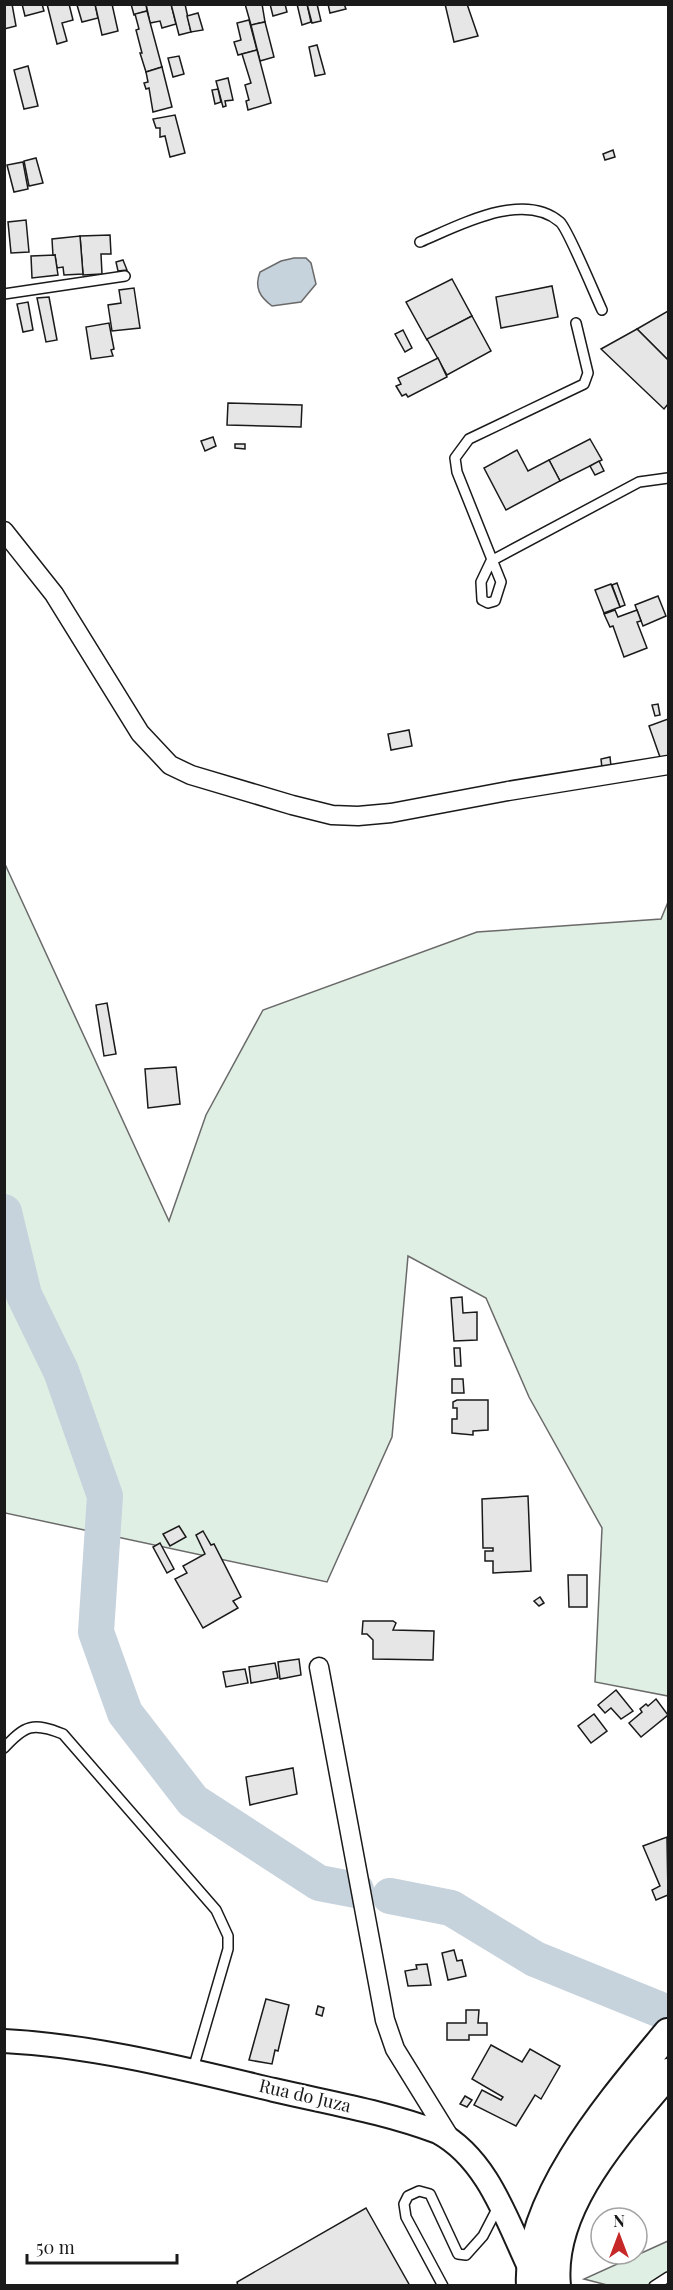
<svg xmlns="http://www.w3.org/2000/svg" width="673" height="2290" font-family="'Playfair Display',serif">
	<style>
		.green { fill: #e0efe3; stroke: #6a6a6a; stroke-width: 1.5 }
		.water { fill: #c6d2dc; stroke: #6a6a6a; stroke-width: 1.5 }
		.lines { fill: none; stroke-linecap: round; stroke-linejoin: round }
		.river { stroke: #c6d2dc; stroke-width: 36 }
		.building { fill: #e6e6e6; stroke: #1a1a1a; stroke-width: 1.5 }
		.service-casing { stroke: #1a1a1a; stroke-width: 12 }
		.minor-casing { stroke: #1a1a1a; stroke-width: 21 }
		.tertiary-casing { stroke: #1a1a1a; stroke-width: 26 }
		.primary-casing { stroke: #1a1a1a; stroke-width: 32 }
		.service { stroke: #fff; stroke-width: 9 }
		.minor { stroke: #fff; stroke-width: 18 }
		.tertiary { stroke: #fff; stroke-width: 22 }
		.primary { stroke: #fff; stroke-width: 28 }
		.labels { text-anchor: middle; stroke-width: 4.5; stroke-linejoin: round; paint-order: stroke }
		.street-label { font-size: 18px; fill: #1a1a1a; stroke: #fff }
	</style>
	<rect width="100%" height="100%" fill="#fff"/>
	<g class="green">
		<path d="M4,862L169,1221L206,1115L263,1010L477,932L661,919L668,902V1696L595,1682L602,1528L529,1397L486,1298L408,1256L392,1437L327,1582L5,1513Z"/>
		<path d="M668,2241V2285H607L584,2279Z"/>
	</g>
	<path class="water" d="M294,258H306L311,263L316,284L301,302L272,306C260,297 254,288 260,272L281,261Z"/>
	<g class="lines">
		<g class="river">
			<path d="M4,1212L24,1295L61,1371L105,1496L96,1632L125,1713L193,1801L319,1883L356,1890"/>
			<path d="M390,1896L451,1908L535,1959L668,2013"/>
		</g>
	</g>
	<g class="building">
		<path d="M4,4H12L16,26L4,29Z"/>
		<path d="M22,4H42L44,11L25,16Z"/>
		<path d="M47,4H69L73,20L62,23L67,41L57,44Z"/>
		<path d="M71,4H95L98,18L82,22L77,5Z"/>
		<path d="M95,4H112L118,31L102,35Z"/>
		<path d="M131,4H146L147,11L134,15Z"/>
		<path d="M146,4H171L176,24L162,28L160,21L150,23Z"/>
		<path d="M171,4H185L191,32L179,35Z"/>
		<path d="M245,4H262L265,22L251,25Z"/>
		<path d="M270,4H285L287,12L273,16Z"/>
		<path d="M297,4H307L311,22L302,25Z"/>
		<path d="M307,4H317L321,21L312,23Z"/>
		<path d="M328,4H344L346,9L330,13Z"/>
		<path d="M445,4H467L478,36L454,42Z"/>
		<path d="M147,11L162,67L146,72L140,53H142L136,30L139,29L135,14Z"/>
		<path d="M198,13L203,30L191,32L187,16Z"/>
		<path d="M249,20L257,50L238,55L234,42L241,40L237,23Z"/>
		<path d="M265,22L274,57L260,61L251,25Z"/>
		<path d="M317,45L325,74L315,76L309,47Z"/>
		<path d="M257,50L271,103L248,110L246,101L249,100L245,85L251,83L242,54Z"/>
		<path d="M179,56L184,74L173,77L168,58Z"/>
		<path d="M28,66L38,106L24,109L14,70Z"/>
		<path d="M162,67L172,107L153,112L149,88L146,89L144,83L148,82L146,72Z"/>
		<path d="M228,78L233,100L225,101L226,106L223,107L216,81Z"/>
		<path d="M218,89L221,102L215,104L212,90Z"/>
		<path d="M175,115L185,153L170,157L165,136L160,137V128H156L153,119Z"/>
		<path d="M613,150L615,157L605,160L603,154Z"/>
		<path d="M36,158L43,183L29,186L24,161Z"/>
		<path d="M23,162L28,189L14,192L7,165Z"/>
		<path d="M26,220L29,252L11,253L8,222Z"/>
		<path d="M110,235L111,254H101L102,274L83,275L80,236Z"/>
		<path d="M80,236L83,274L64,275L63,267L57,268L55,255L53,256L52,239Z"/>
		<path d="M55,255L58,275L32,278L31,256Z"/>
		<path d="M123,260L127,270L118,271L116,262Z"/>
		<path d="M452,279L472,316L427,340L406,302Z"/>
		<path d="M552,286L558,317L501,328L496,297Z"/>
		<path d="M134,288L140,328L112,331L108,305L121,303L119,290Z"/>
		<path d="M49,297L57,340L46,342L37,298Z"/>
		<path d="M28,302L33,330L23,332L17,304Z"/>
		<path d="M668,311V360L637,329Z"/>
		<path d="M472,316L491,351L447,375L427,339Z"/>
		<path d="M109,323L114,349L111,350L113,356L91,359L86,327Z"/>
		<path d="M637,329L668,360V404L664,409L601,349Z"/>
		<path d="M403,330L412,348L405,352L395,334Z"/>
		<path d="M438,358L447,377L408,397L406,394L402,396L396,386L401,384L398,378Z"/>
		<path d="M228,403L302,405L301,427L227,425Z"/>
		<path d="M213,437L216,446L205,451L201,441Z"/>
		<path d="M590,439L602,460L560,481L549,460Z"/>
		<path d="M235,444H245V449L235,448Z"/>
		<path d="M517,450L528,471L549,460L560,481L506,510L484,468Z"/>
		<path d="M599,461L604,471L595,475L590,466Z"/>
		<path d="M617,583L625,605L620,607L612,585Z"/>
		<path d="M611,584L620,607L604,613L595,590Z"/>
		<path d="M658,596L666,616L643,626L635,605Z"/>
		<path d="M615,610L618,617L637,610L641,621L637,622L647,648L624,657L613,626L610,627L604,614Z"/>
		<path d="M658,704L660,715L655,716L652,705Z"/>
		<path d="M668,719V758L661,760L649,726Z"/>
		<path d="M409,730L412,746L391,750L388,734Z"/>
		<path d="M610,757L611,766L602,768L601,759Z"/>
		<path d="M107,1003L116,1054L104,1056L96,1005Z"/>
		<path d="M176,1067L180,1104L148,1108L145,1069Z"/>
		<path d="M462,1297L463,1313L477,1312V1340L454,1341L451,1298Z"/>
		<path d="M454,1348H460L461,1366H455Z"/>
		<path d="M452,1379H463L464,1393H452Z"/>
		<path d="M457,1400H488V1430L473,1431V1435L452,1433V1419H457V1408H453V1402Z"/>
		<path d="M528,1496L531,1571L493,1573V1561H485V1551H493V1548H483L482,1499Z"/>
		<path d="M179,1526L186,1537L170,1546L163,1534Z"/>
		<path d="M203,1531L211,1545L214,1544L241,1597L233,1601L238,1608L203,1628L175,1579L187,1573L183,1566L205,1554L196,1535Z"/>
		<path d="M160,1543L174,1569L167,1573L153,1547Z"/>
		<path d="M568,1575H587V1607H569Z"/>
		<path d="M540,1597L544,1603L539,1606L534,1601Z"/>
		<path d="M363,1621H393L396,1623L393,1630L434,1631L433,1660L373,1659V1640L367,1634H362Z"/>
		<path d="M299,1659L301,1675L280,1679L278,1662Z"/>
		<path d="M275,1663L278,1678L251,1683L249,1667Z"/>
		<path d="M245,1669L248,1683L226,1687L223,1672Z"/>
		<path d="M616,1690L633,1711L621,1719L611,1708L605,1713L598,1705Z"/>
		<path d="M656,1699L668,1715L641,1737L629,1723L642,1712L640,1709L646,1704L648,1706Z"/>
		<path d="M594,1714L607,1731L591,1743L578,1726Z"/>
		<path d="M293,1768L297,1794L250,1805L246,1777Z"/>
		<path d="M667,1837L668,1895L656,1900L652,1890L660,1886L643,1846Z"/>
		<path d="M454,1950L457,1961L462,1960L466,1976L448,1980L442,1953Z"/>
		<path d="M427,1964L431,1985L408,1986L405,1971L417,1969L416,1965Z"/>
		<path d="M266,1999L289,2005L278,2051L275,2050L272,2064L249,2060Z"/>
		<path d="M318,2006L324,2008L322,2016L316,2014Z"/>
		<path d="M466,2010H479L478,2023H487V2035H469V2040H447V2023H466Z"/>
		<path d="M491,2045L522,2062L530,2049L560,2066L541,2099L535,2095L516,2126L474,2105L482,2090L501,2100L503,2097L472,2079Z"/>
		<path d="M465,2096L472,2100L467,2107L460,2104Z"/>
		<path d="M366,2208L410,2286H238L237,2282Z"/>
	</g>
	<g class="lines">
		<g class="service-casing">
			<g id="service">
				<path d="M420,242C458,226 523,190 560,222C568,229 595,295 602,310"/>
				<path d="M4,294L125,276"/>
				<path d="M576,323L588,373L584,384L469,439L455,458L457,472L501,582L495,601L488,603L482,600L481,582L491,561L639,482L668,478"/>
				<path d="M4,1748C25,1725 33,1722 63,1734L216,1910L228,1936V1949L193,2069"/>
				<path d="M443,2286L406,2217L404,2204L408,2196L419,2191L430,2194L458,2254L466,2255L483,2236L498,2207"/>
				<path d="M654,2286L668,2277"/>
			</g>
		</g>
		<g class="minor-casing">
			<g id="minor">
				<path d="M4,531L54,594L140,733L170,765L191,775L292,805L332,815L358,816L391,813L508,791L668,765"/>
				<path d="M319,1667L385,2020L395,2049L450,2138"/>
			</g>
		</g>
		<g class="tertiary-casing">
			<path id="tertiary" d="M4,2041C97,2046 185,2069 274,2090C330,2103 385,2112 438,2132C488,2159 507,2221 530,2269"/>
		</g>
		<g class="primary-casing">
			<g id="primary">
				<path d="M531,2286C526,2198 616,2096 668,2033"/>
				<path d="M556,2286C548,2205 621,2130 668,2073"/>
			</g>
		</g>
		<use href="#service" class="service"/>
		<use href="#minor" class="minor"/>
		<use href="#tertiary" class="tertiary"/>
		<use href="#primary" class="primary"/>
	</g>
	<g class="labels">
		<g class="street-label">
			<text transform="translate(305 2096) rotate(13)" y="6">Rua do Juza</text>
		</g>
	</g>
	<rect width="673" height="2290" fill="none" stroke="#1a1a1a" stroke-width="12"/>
	<g transform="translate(619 2236)"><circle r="28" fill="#ffffff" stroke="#a3a3a3" stroke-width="1.5"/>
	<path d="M0-4.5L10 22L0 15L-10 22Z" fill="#c62828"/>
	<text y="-9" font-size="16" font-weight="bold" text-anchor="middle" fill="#1a1a1a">N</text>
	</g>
	<path d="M27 2254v9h150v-9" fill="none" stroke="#1a1a1a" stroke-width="3"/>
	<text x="36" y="2254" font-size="18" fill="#1a1a1a" stroke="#ffffff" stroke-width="4.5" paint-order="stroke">50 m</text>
</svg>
